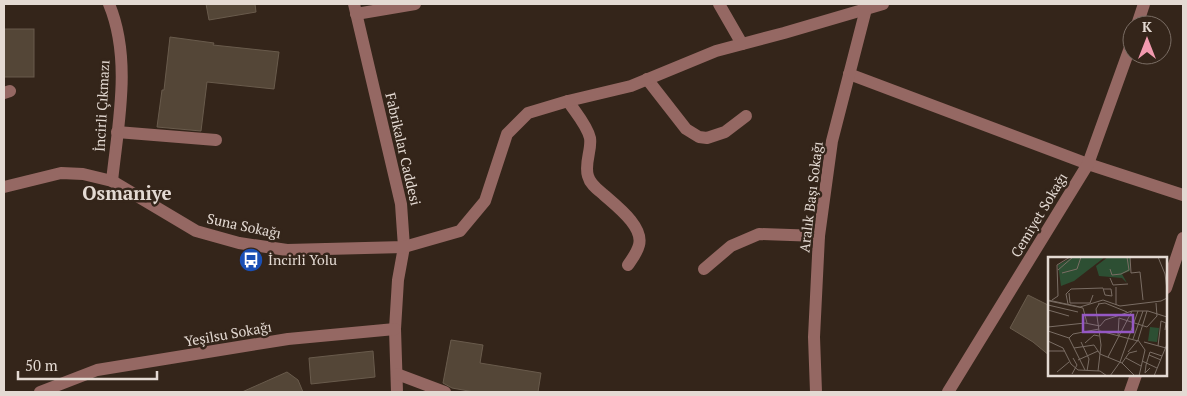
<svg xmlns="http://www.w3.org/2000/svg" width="1187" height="396" font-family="'PT Serif',serif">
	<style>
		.building { fill: #544637; stroke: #695b4c }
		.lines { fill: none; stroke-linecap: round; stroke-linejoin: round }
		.minor { stroke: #956863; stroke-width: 12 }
		.labels { text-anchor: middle; stroke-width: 5; stroke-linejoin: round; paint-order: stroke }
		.street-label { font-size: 14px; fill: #e4dad3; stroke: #34251a }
		.poi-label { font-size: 14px; fill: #e4dad3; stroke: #34251a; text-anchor: start }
		.district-label { font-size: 19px; font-weight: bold; fill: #e4dad3; stroke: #34251a }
		.inset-road { fill: none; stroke: #7a6d64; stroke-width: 1 }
		.view { fill: #9558c4; fill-opacity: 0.15; stroke: #9558c4; stroke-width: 2.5 }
		.inset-edge { fill: none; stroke: #e4dad3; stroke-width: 2.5 }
	</style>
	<rect width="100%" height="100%" fill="#34251a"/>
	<g class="building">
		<path d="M206,4H255L256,12L209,20Z"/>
		<rect x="4" y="29" width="30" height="48"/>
		<path d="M170,37L214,43L213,45L279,52L274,89L207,82L201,131L157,127L162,90H164Z"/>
		<path d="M1028,295L1050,306V356L1033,342L1010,328Z"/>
		<path d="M451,340L483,345L480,363L541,373L538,392H474L452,388L443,383Z"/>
		<path d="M373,351L375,377L311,384L309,358Z"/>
		<path d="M287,372L298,380L303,392H242Z"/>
	</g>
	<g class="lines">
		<g class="minor">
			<path d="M109,4C132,59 118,124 112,181"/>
			<path d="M354,4L401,204L404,247L398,280L395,329L397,392"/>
			<path d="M719,4L742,44"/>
			<path d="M356,14L415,4"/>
			<path d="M1137,25L1144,4"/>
			<path d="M849,74L1088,164L1183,195"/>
			<path d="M647,79L686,129L699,137L707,138L725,132L746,116"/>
			<path d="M4,93L10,91"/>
			<path d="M568,101C575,112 587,125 590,138C592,150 584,163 588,176C590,184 597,189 603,194C615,205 644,226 639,245C637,253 632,259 628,265"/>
			<path d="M117,132L216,140"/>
			<path d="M4,187L61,173L83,174L112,181L196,231L239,243L287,250L404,247L460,231L485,201L507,134L528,113L568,101L631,86L716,51L784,33L883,4"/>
			<path d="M704,269L731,246L759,234L819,236"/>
			<path d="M1166,288L1183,238"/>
			<path d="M397,374L445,392"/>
			<path d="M40,392L97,370L288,339L395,329"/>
			<path d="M816,392L814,337L819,236L832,141L866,9"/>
			<path d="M948,392L1088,164L1132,42"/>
			<path d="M1130,392L1136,375"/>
		</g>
	</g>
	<defs>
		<g id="bus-disc" transform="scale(1.25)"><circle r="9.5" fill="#1a4fb4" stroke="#34251a"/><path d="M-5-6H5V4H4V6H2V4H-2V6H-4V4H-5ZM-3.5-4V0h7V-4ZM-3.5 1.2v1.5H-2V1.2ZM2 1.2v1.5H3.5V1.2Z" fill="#fff"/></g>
	</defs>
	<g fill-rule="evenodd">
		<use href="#bus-disc" x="251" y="260"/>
	</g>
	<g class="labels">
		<g class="street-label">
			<text transform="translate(102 106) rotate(-87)" y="5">İncirli Çıkmazı</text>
			<text transform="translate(403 149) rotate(77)" y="5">Fabrikalar Caddesi</text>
			<text transform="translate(811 197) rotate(-83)" y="5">Aralık Başı Sokağı</text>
			<text transform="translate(1039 215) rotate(-59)" y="5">Cemiyet Sokağı</text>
			<text transform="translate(244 226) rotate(12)" y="5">Suna Sokağı</text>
			<text transform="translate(228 334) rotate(-10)" y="5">Yeşilsu Sokağı</text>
		</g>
		<g class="poi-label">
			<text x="268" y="265">İncirli Yolu</text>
		</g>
		<g class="district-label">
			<text x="127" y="200">Osmaniye</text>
		</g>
	</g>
	<g transform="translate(1048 257)">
		<rect width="119" height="119" fill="#34251a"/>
		<path d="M25,0H57L26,24L13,29L10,8ZM60,0H82V14L74,17L79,26L74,21L51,19L48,9ZM102,70L111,71L109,85L100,84Z" fill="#2d4f33"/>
		<path class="inset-road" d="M82,0L83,16L92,15L95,43M110,0L117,17L119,33M62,12L64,18L73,17M10,13L25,0M14,16L29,12L33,0M73,17L81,13L79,0M62,21L65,28L80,27M68,30V48M21,36L22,46H42L45,38M0,43L32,50L55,43L72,49L113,44L119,41M4,43L10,39L9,8L22,0M1,44L35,51M20,47L18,37L23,32L55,31L57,38L64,39L63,32H56M50,47L57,46L79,55M0,48L30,55M35,51L39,66M0,53L21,59M71,61L99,70L109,59L108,46M52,69L57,63L84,54H100L119,60M0,70L37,66L52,69M0,74L21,81M52,74L90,84M70,79L71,61M21,81L37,113M21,81L25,77L51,72M85,82L95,54M90,83L97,93L91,119M0,84L15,91L23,107L30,113L52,114L59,119M33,85L41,102L39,114M96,85L118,91M37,86L46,78L51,79M110,89L113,64L118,66L117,73M26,91L46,88L52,97L74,106L87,119M0,94H17M80,95L90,83L99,54M101,98L102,95L114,99M60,100L84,54M78,101L93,109M30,103L50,94M94,104L109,111M74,106L81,96L89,94M98,108L101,98L113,103M98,108L97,116L102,111M50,114L53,88L48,52L51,47M9,115L21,105M24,117L29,108L25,101M62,119L72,105L90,54M106,119L119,87"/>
		<path class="view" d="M35,58H85V75H35Z"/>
		<rect width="119" height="119" class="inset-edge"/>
	</g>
	<rect width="1187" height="396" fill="none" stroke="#e4dad3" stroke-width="10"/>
	<g transform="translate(1147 40)"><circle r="24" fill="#34251a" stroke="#7a6d64"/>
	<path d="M0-4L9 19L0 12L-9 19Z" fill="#f29aaf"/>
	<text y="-8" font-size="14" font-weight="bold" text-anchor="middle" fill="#e4dad3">K</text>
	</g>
	<path d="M18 371v8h139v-8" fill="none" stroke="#e4dad3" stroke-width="2.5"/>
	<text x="25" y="371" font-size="15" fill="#e4dad3" stroke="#34251a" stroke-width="4" paint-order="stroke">50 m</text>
</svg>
